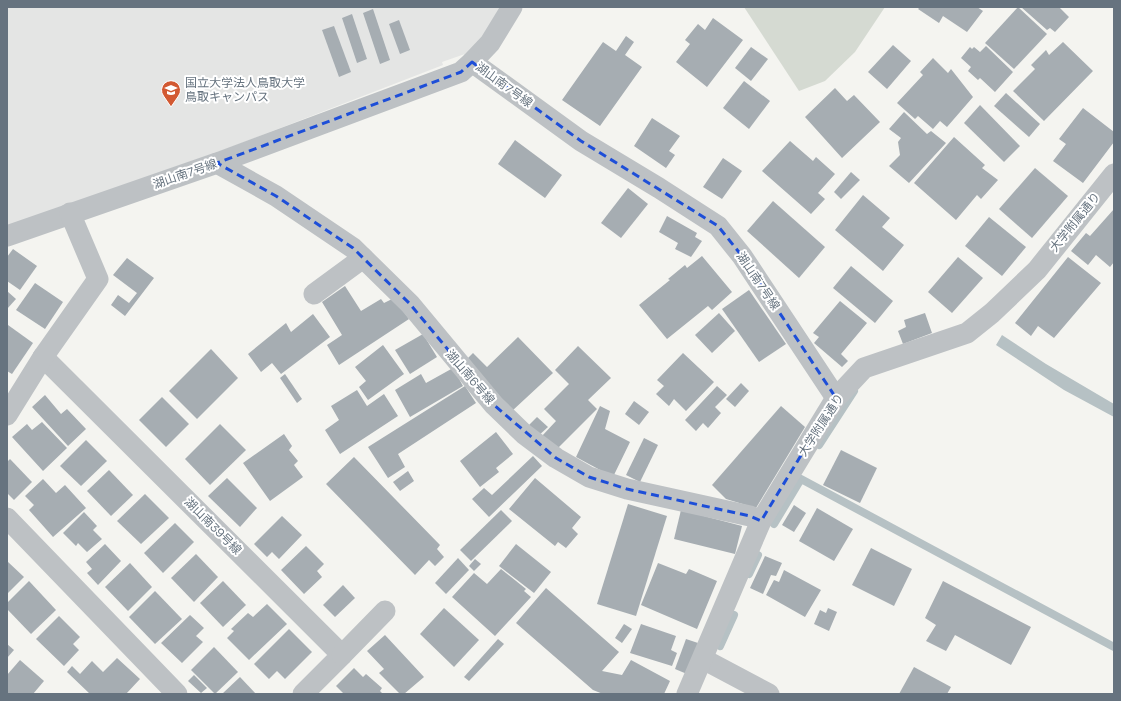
<svg xmlns="http://www.w3.org/2000/svg" width="1121" height="701" font-family="'Space Grotesk','Noto Sans JP',sans-serif">
	<style>
		.built { fill: #e4e5e4 }
		.green { fill: #d5dad2 }
		.water { fill: #b6c1c4 }
		.lines { fill: none; stroke-linecap: round; stroke-linejoin: round }
		.stream { stroke: #b6c1c4; stroke-width: 8 }
		.building { fill: #a6adb2 }
		.street { stroke: #bdc1c4; stroke-width: 21 }
		.marked { fill: none; stroke: #1d4ed8; stroke-width: 3; stroke-dasharray: 8 5; stroke-linejoin: round }
		.labels { text-anchor: middle; stroke-width: 4; stroke-linejoin: round; paint-order: stroke }
		.poi-label { font-size: 12px; fill: #66737f; stroke: #fff; text-anchor: start }
		.street-label { font-size: 12px; fill: #66737f; stroke: #fff }
	</style>
	<rect width="100%" height="100%" fill="#f4f4f0"/>
	<path class="built" d="M7,7H507L482,48L442,62L443,65L226,149L7,226Z"/>
	<path class="green" d="M744,7H885L855,52L825,81L799,91Z"/>
	<path class="water" d="M1002,335L1046,364L1114,404V417L1064,390L996,345Z"/>
	<g class="lines">
		<g class="stream">
			<path d="M819,445L854,391"/>
			<path d="M774,524L801,479L1114,647"/>
			<path d="M749,574L758,555"/>
			<path d="M720,646L734,615"/>
		</g>
	</g>
	<g class="building">
		<path d="M920,7H977L983,11L967,32L943,16L939,23L918,9Z"/>
		<path d="M1018,7L1047,34L1014,69L985,43Z"/>
		<path d="M1021,7H1059L1069,17L1055,32L1050,28L1047,30Z"/>
		<path d="M373,9L390,60L380,64L363,13Z"/>
		<path d="M352,14L367,59L357,63L342,18Z"/>
		<path d="M713,18L743,40L707,87L676,62L690,44L685,40L698,24L705,30Z"/>
		<path d="M399,20L410,50L400,54L389,24Z"/>
		<path d="M334,26L351,72L339,77L322,30Z"/>
		<path d="M626,36L634,42L625,55L642,67L600,126L562,100L603,42L616,51Z"/>
		<path d="M1063,42L1093,71L1044,121L1013,91L1035,69L1031,65L1046,50L1049,55Z"/>
		<path d="M893,45L911,61L887,89L868,72Z"/>
		<path d="M986,46L1013,72L995,92L980,78L978,80L968,71L971,67L961,58L970,47L972,49L974,47L980,52Z"/>
		<path d="M751,47L768,59L751,81L735,68Z"/>
		<path d="M933,58L948,73L951,69L973,97L947,127L940,121L933,129L918,116L915,119L897,103L923,75L920,72Z"/>
		<path d="M744,81L770,101L749,129L723,108Z"/>
		<path d="M835,88L847,101L854,95L880,122L842,158L805,117Z"/>
		<path d="M1006,93L1040,124L1029,137L994,106Z"/>
		<path d="M980,105L1020,146L1004,162L964,123Z"/>
		<path d="M1083,108L1114,132V142L1083,183L1053,161L1066,144L1059,139Z"/>
		<path d="M904,112L927,134L931,131L946,143L909,183L889,166L900,155L898,142L901,138L889,129Z"/>
		<path d="M652,118L680,136L669,151L675,155L666,168L634,146Z"/>
		<path d="M954,137L985,165L982,168L998,180L981,199L977,195L956,220L914,183Z"/>
		<path d="M515,140L562,175L545,198L498,164Z"/>
		<path d="M790,141L813,161L816,157L835,174L818,193L825,199L811,214L762,171Z"/>
		<path d="M723,158L742,171L722,199L703,187Z"/>
		<path d="M1035,168L1068,196L1032,238L999,209Z"/>
		<path d="M851,172L860,180L841,199L834,192Z"/>
		<path d="M628,188L648,204L621,238L601,223Z"/>
		<path d="M863,195L890,218L882,227L904,245L883,271L835,230Z"/>
		<path d="M773,201L825,247L799,278L747,231Z"/>
		<path d="M1114,209V262L1110,267L1096,255L1088,265L1071,251L1086,233L1090,236Z"/>
		<path d="M667,216L697,233L695,237L702,241L691,257L675,249L678,243L659,232Z"/>
		<path d="M989,217L1026,247L1002,276L965,246Z"/>
		<path d="M13,249L37,266L20,290L7,281V257Z"/>
		<path d="M702,256L732,292L712,310L708,306L667,339L639,305L670,280L668,279L685,265L687,268Z"/>
		<path d="M958,257L983,278L952,313L928,292Z"/>
		<path d="M1068,257L1101,283L1054,338L1038,326L1031,336L1015,323Z"/>
		<path d="M127,258L154,278L125,316L111,305L118,295L129,303L137,293L113,275Z"/>
		<path d="M851,266L893,301L875,323L833,288Z"/>
		<path d="M35,283L63,302L45,329L16,310Z"/>
		<path d="M345,286L361,311L381,299L384,303L394,298L409,319L339,365L327,345L342,335L322,302Z"/>
		<path d="M749,290L786,344L759,362L722,309Z"/>
		<path d="M7,291L16,299L7,309Z"/>
		<path d="M840,301L867,323L841,354L848,361L842,367L814,343L819,337L813,333Z"/>
		<path d="M719,313L735,331L712,353L695,335Z"/>
		<path d="M925,313L932,333L903,344L898,331L906,327L904,320Z"/>
		<path d="M313,314L330,337L281,374L272,363L261,372L248,354L286,323L291,332Z"/>
		<path d="M8,325L33,343L12,374L7,371Z"/>
		<path d="M423,334L437,357L410,374L395,350Z"/>
		<path d="M518,337L553,373L512,411L465,361L473,353L487,367Z"/>
		<path d="M383,345L404,374L368,400L359,387L366,381L355,367Z"/>
		<path d="M578,346L611,378L588,400L597,409L557,449L542,436L556,421L544,409L569,384L555,370Z"/>
		<path d="M211,349L238,378L197,419L169,391Z"/>
		<path d="M683,353L714,382L686,411L674,399L669,406L656,394L664,386L657,380Z"/>
		<path d="M453,368L463,386L410,417L395,390L421,374L426,383Z"/>
		<path d="M285,374L302,399L297,403L280,378Z"/>
		<path d="M741,383L749,391L735,407L726,399Z"/>
		<path d="M465,386L476,403L398,454L405,467L388,478L368,447Z"/>
		<path d="M717,386L727,395L715,407L721,413L708,428L703,423L696,431L685,420Z"/>
		<path d="M357,390L367,406L384,394L398,416L340,454L325,430L339,420L331,406Z"/>
		<path d="M45,395L61,414L67,409L86,429L68,446L32,407Z"/>
		<path d="M162,397L189,424L166,447L139,420Z"/>
		<path d="M634,401L649,412L639,425L625,414Z"/>
		<path d="M600,406L610,411L605,429L630,442L613,477L576,457Z"/>
		<path d="M781,406L805,427L756,508L726,499L712,485Z"/>
		<path d="M537,417L548,427L537,437L527,427Z"/>
		<path d="M42,422L67,448L43,471L12,437L27,424L32,430Z"/>
		<path d="M220,424L246,450L210,485L185,459Z"/>
		<path d="M496,432L513,454L496,468L499,472L480,487L460,461Z"/>
		<path d="M284,434L292,446L289,450L298,461L294,465L303,477L270,501L243,463Z"/>
		<path d="M644,438L658,445L640,482L626,475Z"/>
		<path d="M86,440L107,461L81,486L60,466Z"/>
		<path d="M841,450L877,468L860,503L823,485Z"/>
		<path d="M533,456L542,466L489,517L472,499L484,488L492,495Z"/>
		<path d="M354,457L440,545L437,549L444,557L435,566L429,560L415,575L326,484Z"/>
		<path d="M10,459L32,482L14,500L7,493V462Z"/>
		<path d="M109,470L133,495L111,516L87,491Z"/>
		<path d="M408,471L414,481L400,491L393,482Z"/>
		<path d="M227,478L257,508L240,527L208,496Z"/>
		<path d="M535,478L581,517L572,528L578,534L566,548L558,542L555,546L509,509Z"/>
		<path d="M43,479L56,493L65,485L86,508L53,537L29,510L34,505L25,496Z"/>
		<path d="M145,494L169,518L141,544L117,521Z"/>
		<path d="M628,504L667,516L636,616L597,604Z"/>
		<path d="M794,505L806,513L794,532L782,525Z"/>
		<path d="M817,508L853,529L834,561L799,541Z"/>
		<path d="M501,510L512,521L471,561L460,550Z"/>
		<path d="M681,510L742,526L735,554L674,539Z"/>
		<path d="M84,512L97,526L93,530L102,539L87,552L78,543L76,546L63,533Z"/>
		<path d="M282,516L302,535L279,559L272,552L267,557L254,544Z"/>
		<path d="M175,523L194,542L163,573L144,553Z"/>
		<path d="M105,544L121,561L98,585L87,573L92,569L86,562Z"/>
		<path d="M516,544L551,572L534,593L499,566Z"/>
		<path d="M306,546L324,564L317,571L322,577L304,594L281,570Z"/>
		<path d="M871,548L912,569L894,606L852,585Z"/>
		<path d="M196,554L218,577L194,602L171,578Z"/>
		<path d="M765,556L782,563L776,576L771,575L763,594L750,588Z"/>
		<path d="M458,558L469,570L446,594L435,583Z"/>
		<path d="M475,559L481,564L474,571L469,566Z"/>
		<path d="M7,561L24,577L7,594Z"/>
		<path d="M130,563L152,587L128,611L105,587Z"/>
		<path d="M658,563L686,574L689,569L717,581L697,629L641,605Z"/>
		<path d="M501,569L526,589L524,591L531,597L495,636L452,597L474,573L487,584Z"/>
		<path d="M784,570L821,590L805,617L766,595L774,580L779,582Z"/>
		<path d="M29,581L56,610L31,634L7,609V603Z"/>
		<path d="M223,581L246,605L223,627L200,603Z"/>
		<path d="M943,581L1031,627L1011,665L955,635L946,651L926,641L936,625L925,618Z"/>
		<path d="M343,585L355,598L335,617L323,605Z"/>
		<path d="M546,588L619,652L602,671L622,675L631,660L670,681L664,694H603L593,690L516,623Z"/>
		<path d="M155,591L182,619L155,644L129,617Z"/>
		<path d="M267,604L287,624L249,660L227,638L234,631L231,629L248,613L253,617Z"/>
		<path d="M444,608L479,640L454,667L420,634Z"/>
		<path d="M828,608L837,612L829,631L814,624L820,610L826,613Z"/>
		<path d="M190,615L204,628L196,636L203,642L182,663L161,643Z"/>
		<path d="M59,616L80,637L73,644L79,650L64,666L36,639Z"/>
		<path d="M624,624L632,629L622,643L615,638Z"/>
		<path d="M641,624L676,636L671,650L677,653L672,666L630,653Z"/>
		<path d="M289,629L312,652L285,679L277,671L269,679L254,664Z"/>
		<path d="M385,635L424,677L404,694H400L379,673L384,669L367,651Z"/>
		<path d="M498,639L504,644L469,681L464,677Z"/>
		<path d="M686,639L698,643L687,674L675,669Z"/>
		<path d="M7,644L14,650L7,658Z"/>
		<path d="M214,647L238,672L215,694L191,670Z"/>
		<path d="M117,658L140,679L126,694H90L67,672L72,666L80,674L92,661L103,672Z"/>
		<path d="M20,660L44,681L33,694H7V675Z"/>
		<path d="M914,667L951,687L947,694H899Z"/>
		<path d="M354,668L363,677L366,674L382,688L380,691L383,694H344L336,686Z"/>
		<path d="M194,675L207,688L201,693L188,681Z"/>
		<path d="M240,677L256,694H222Z"/>
	</g>
	<g class="lines">
		<g class="street">
			<path d="M472,62L490,43L512,7"/>
			<path d="M217,163L276,196L353,248L410,304L494,405L524,434L556,458L589,477L627,489L750,516L761,521"/>
			<path d="M7,236L217,163L461,72L472,62L581,141L659,188L718,226L742,256L836,398"/>
			<path d="M314,294L363,258"/>
			<path d="M43,357L342,655L303,694"/>
			<path d="M7,415L43,357L98,279L70,213"/>
			<path d="M7,518L177,694"/>
			<path d="M342,655L385,611"/>
			<path d="M703,659L769,694"/>
			<path d="M687,694L761,521L836,398L864,368L967,333L992,313L1037,270L1114,174"/>
		</g>
	</g>
	<path class="marked" d="M472,62L581,141L718,226L742,256L836,398L761,521L750,516L627,489L589,477L556,458L494,405L410,304L353,248L276,196L217,163L461,72Z"/>
	<defs>
		<g id="university-pin" transform="scale(1)"><path d="M0 17L-7.5 6A9.5 9.5 0 1 1 7.5 6Z" fill="#d25932" stroke="#fff"/><path d="M0-5L7-2L0 1L-7-2ZM-4 1L0 2.5L4 1V4Q0 6-4 4Z" fill="#fff"/></g>
	</defs>
	<g fill-rule="evenodd">
		<use href="#university-pin" x="171" y="90"/>
	</g>
	<g class="labels">
		<g class="poi-label">
			<text x="185" y="87">国立大学法人鳥取大学<tspan x="185" dy="14">鳥取キャンパス</tspan></text>
		</g>
		<g class="street-label">
			<text transform="translate(504 85) rotate(36)" y="4">湖山南7号線</text>
			<text transform="translate(185 174) rotate(-19)" y="4">湖山南7号線</text>
			<text transform="translate(1075 222) rotate(-51)" y="4">大学附属通り</text>
			<text transform="translate(758 281) rotate(56)" y="4">湖山南7号線</text>
			<text transform="translate(470 377) rotate(49)" y="4">湖山南6号線</text>
			<text transform="translate(821 425) rotate(-57)" y="4">大学附属通り</text>
			<text transform="translate(213 526) rotate(45)" y="4">湖山南39号線</text>
		</g>
	</g>
	<rect width="1121" height="701" fill="none" stroke="#66737f" stroke-width="16"/>
</svg>
